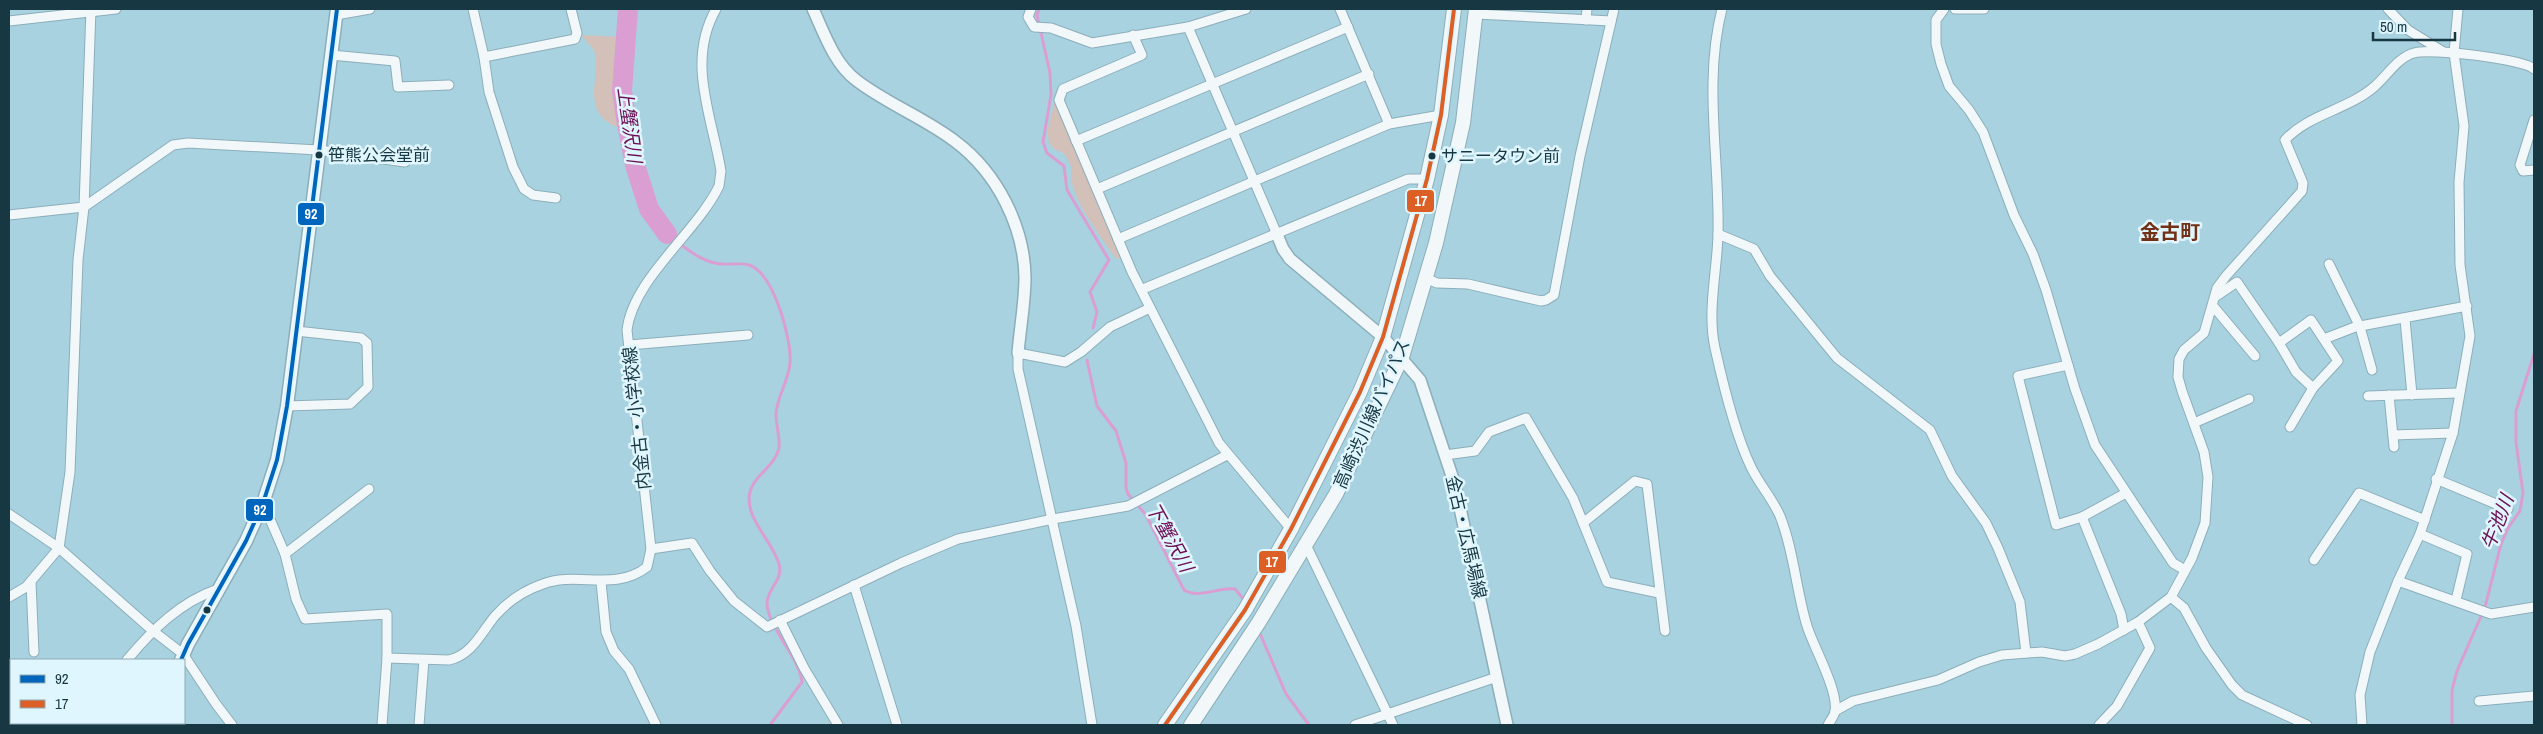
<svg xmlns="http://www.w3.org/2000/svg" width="2543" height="734" font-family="'Archivo Narrow','Noto Sans JP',sans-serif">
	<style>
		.green { fill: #d2c0b9 }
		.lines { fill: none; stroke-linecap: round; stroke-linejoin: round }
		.stream { stroke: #db9ed3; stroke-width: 3 }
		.river { stroke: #db9ed3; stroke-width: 20 }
		.minor-casing { stroke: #8caeba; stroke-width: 11 }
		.tertiary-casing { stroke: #8caeba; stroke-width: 14 }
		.secondary-casing { stroke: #8caeba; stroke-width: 15 }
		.primary-casing { stroke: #8caeba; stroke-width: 16 }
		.minor { stroke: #f2f8fa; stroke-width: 9 }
		.tertiary { stroke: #f2f8fa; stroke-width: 11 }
		.secondary { stroke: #f2f8fa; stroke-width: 12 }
		.primary { stroke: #f2f8fa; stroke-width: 14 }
		.bus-1-casing { stroke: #e0f6fe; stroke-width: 8 }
		.bus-2-casing { stroke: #e0f6fe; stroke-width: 8 }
		.bus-1 { stroke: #0065bd; stroke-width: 4 }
		.bus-2 { stroke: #dc6025; stroke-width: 4 }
		.bus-dot { fill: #173842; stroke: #e0f6fe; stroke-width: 2 }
		.labels { text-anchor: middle; stroke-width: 5; stroke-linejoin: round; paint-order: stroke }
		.bus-label { font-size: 17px; fill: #173842; stroke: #e0f6fe; text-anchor: start }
		.street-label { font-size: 18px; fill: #173842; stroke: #e0f6fe }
		.water-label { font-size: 19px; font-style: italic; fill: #6d0f55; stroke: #e0f6fe }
		.quarter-label { font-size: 20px; font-weight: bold; fill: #723116; stroke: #e0f6fe }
		.line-badge { stroke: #e0f6fe; stroke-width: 2 }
		.badge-label { font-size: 14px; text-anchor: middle; font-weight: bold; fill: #fff }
	</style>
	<rect width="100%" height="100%" fill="#a8d2e0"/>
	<g class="green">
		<path d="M582,35L622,37L617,75L621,128C614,127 609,123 604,119C585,100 600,77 595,54C594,47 586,43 582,35Z"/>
		<path d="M1055,101L1122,257L1116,259C1103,239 1064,191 1072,168L1064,153C1037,147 1051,120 1055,101Z"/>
	</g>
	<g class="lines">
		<g class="stream">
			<path d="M1039,9L1037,15L1050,73L1051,95L1043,142L1047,153L1064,166L1067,190L1109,260L1090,292L1097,312L1093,328"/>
			<path d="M667,234C682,245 697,259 715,263C726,266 739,262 749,265C774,273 792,340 790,363C789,380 777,396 776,414C776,425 780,437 779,448C775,468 749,477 749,499C749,522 773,543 779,564C784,579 767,589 767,603C768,629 798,654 802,682L770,725"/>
			<path d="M1087,360L1097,406L1116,431L1126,463V488L1128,494L1146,515L1184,590C1199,599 1218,587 1235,589L1245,601"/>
			<path d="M1259,631L1286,694L1309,725"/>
			<path d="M2452,725V690L2457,671L2485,607L2501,544L2508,528L2520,511L2523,493L2516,442V411L2534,354"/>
		</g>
		<path class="river" d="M628,9L622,91L627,124L635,165L649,209L667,234"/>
		<g class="minor-casing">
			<g id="minor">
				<path d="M473,9L484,57L489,92L513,167L524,189L533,195L556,198"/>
				<path d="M1031,9L1028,17L1034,27L1051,28L1092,43L1188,27L1246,9"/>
				<path d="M1340,9L1389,124"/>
				<path d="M1722,9C1703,83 1720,160 1718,235C1717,271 1707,312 1715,348C1723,384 1735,434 1751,467C1759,484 1772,498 1780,516C1794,551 1796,590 1807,626C1813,646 1839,691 1835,712C1834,716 1830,721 1828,725"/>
				<path d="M1944,9L1936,20V44L1941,64L1949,86L1969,110L1983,132L2014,215L2033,254L2046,290L2075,389L2095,445L2173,563L2185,570"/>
				<path d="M1955,9H1984"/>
				<path d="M2388,9L2408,30L2442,51"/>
				<path d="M1476,14L1611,21"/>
				<path d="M336,15L370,9"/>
				<path d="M1586,20L1587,9"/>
				<path d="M9,21L116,9"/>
				<path d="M1188,27L1276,232"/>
				<path d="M1133,35L1142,55L1063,89L1059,100L1132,272L1219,443L1291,529"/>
				<path d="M331,55L395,61L398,87L449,85"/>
				<path d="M484,57L575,39L577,33L571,9"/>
				<path d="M2534,120L2520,165L2523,171L2534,170"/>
				<path d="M1076,141L1348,27"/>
				<path d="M1097,189L1369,74"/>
				<path d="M9,215L84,207L173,145L188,143L319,150L405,162"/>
				<path d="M1718,234L1754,249L1770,276L1837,358L1930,430L1952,476L1986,523L1998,548L2020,602L2026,653"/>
				<path d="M1118,239L1389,124L1441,115"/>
				<path d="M2329,264L2360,327L2372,370"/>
				<path d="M1425,278L1437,283L1468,284L1541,301L1546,300L1554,295L1580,156L1614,9"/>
				<path d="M1143,289L1408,179H1427"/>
				<path d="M2215,297L2237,282L2279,343L2296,372L2313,388"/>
				<path d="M2213,306L2255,356"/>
				<path d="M2405,319L2412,395"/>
				<path d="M2324,339L2355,327L2467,306"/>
				<path d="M2279,343L2311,320L2338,361L2313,388L2290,427"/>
				<path d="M629,345L748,335"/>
				<path d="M2068,365L2018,376L2056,525L2082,517L2121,614L2124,630"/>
				<path d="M2389,395L2394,447"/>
				<path d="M2368,396L2458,393"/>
				<path d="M287,406L350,404L368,387L367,343L361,338L296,331"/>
				<path d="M2194,423L2249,399"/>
				<path d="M2393,435L2453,433"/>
				<path d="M1445,455L1475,451L1489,432L1526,418L1573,498L1607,582L1659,593"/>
				<path d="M2436,479L2508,509"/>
				<path d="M263,503L285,554L296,599L305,619L387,614V658L382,725"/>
				<path d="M9,514L59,548L152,630L183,654L216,704L232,725"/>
				<path d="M2082,517L2126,493"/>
				<path d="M1583,523L1635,481L1647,484L1665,631"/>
				<path d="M2420,534L2467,554L2456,600"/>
				<path d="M1306,545L1393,725"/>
				<path d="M651,549L692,543L710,571L734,601L767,627L901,563L958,539L1053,519L1128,506L1227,455"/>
				<path d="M285,554L369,489"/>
				<path d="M2314,560L2359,493L2425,520"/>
				<path d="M2398,581L2491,614L2534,607"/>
				<path d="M31,582L34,652"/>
				<path d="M601,582L606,632L614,651L629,669L656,725"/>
				<path d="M854,585L897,725"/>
				<path d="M9,597L26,587L59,548L70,472L78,260L84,207L91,9"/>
				<path d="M2171,597L2184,608L2206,648L2232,685L2242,695L2307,725"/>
				<path d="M780,620L804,668L838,725"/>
				<path d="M387,658L449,660C472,655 481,633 495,616C507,602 525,590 543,584C577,571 615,592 647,567L651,549L627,330C633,279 697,232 719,186L721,171C712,116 686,62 716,9"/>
				<path d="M127,660C152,630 180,602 218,589"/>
				<path d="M2479,701L2534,696"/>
				<path d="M1835,711L1853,701L1938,680L1979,662L2002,655L2042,652L2065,656L2075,654L2098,644L2138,622L2171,597L2192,558L2205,523L2208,477L2204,452L2182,391L2178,377L2179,359L2184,350L2204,333L2217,288L2226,276L2302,191L2303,183L2285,140C2309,114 2347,110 2374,87C2386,77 2398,57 2414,53C2430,48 2524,59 2534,69"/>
				<path d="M92,725L93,723"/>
				<path d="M419,725L424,660"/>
				<path d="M1092,725L1076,626L1018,369V353L1065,362L1081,352L1110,327L1150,308"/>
				<path d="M1355,725L1497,677"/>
				<path d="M2099,725L2117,706L2150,648L2138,622"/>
				<path d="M2362,725L2360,695L2370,652L2398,581L2420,534L2453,433L2470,336L2460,265L2459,182L2464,126L2454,53L2458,9"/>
			</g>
		</g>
		<g class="tertiary-casing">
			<g id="tertiary">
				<path d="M813,9C824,33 834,63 856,80C887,104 925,118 956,142C997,173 1024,226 1025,277C1025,302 1020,329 1018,353"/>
				<path d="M1276,232L1283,249L1290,259L1383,337L1420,380L1455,485L1507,725"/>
			</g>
		</g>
		<g class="secondary-casing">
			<g id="secondary">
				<path d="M181,660L188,644L246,541L263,503L277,460L287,406L337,9"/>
				<path d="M165,725V723"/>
			</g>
		</g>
		<g class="primary-casing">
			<g id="primary">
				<path d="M1165,725L1245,610L1291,529L1360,392L1383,337L1427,179L1441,115L1454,9"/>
				<path d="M1191,725L1259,622L1336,494L1402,357L1436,243L1463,123L1476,9"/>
			</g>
		</g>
		<use href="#minor" class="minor"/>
		<use href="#tertiary" class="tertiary"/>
		<use href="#secondary" class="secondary"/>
		<use href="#primary" class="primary"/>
		<g class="bus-1-casing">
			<path id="bus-1" d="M181,660L188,644L246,541L263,503L277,460L287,406L337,9"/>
		</g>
		<g class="bus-2-casing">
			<path id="bus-2" d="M1165,725L1245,610L1291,529L1360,392L1383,337L1427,179L1441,115L1454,9"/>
		</g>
		<use href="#bus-1" class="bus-1"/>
		<use href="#bus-2" class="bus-2"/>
	</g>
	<g class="bus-dot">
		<circle cx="319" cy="155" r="4.5"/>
		<circle cx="1432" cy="156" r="4.5"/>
		<circle cx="207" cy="610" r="4.5"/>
	</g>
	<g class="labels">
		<g class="bus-label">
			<text x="328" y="161">笹熊公会堂前</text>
			<text x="1441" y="162">サニータウン前</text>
		</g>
		<g class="street-label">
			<text transform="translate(1372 414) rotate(-66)" y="6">高崎渋川線バイパス</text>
			<text transform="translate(637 418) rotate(-96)" y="6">内金古・小学校線</text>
			<text transform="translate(1466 537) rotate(77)" y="6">金古・広馬場線</text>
		</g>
		<g class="water-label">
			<text transform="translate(630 125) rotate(82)" y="7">上蟹沢川</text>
			<text transform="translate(2497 522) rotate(-69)" y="7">牛池川</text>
			<text transform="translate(1170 537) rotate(61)" y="7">下蟹沢川</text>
		</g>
		<g class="quarter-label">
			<text x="2170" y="239">金古町</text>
		</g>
	</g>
	<g class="line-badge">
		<rect x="1406" y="189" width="29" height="24" rx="5" fill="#dc6025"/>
		<rect x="297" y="202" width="28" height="24" rx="5" fill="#0065bd"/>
		<rect x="245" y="498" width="29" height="24" rx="5" fill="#0065bd"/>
		<rect x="1258" y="550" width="29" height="24" rx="5" fill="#dc6025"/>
	</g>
	<g class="badge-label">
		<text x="1421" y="206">17</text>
		<text x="311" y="219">92</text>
		<text x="260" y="515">92</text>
		<text x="1272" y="567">17</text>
	</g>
	<rect width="2543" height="734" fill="none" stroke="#173842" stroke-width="20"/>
	<rect x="10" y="659" width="175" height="65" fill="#e0f6fe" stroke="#90aab3"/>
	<rect x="20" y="675" width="25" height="8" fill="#0065bd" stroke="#90aab3"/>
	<text x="55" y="684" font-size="15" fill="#173842">92</text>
	<rect x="20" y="700" width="25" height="8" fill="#dc6025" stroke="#90aab3"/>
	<text x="55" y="709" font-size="15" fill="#173842">17</text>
	<path d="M2373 32v8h82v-8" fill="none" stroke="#173842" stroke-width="2.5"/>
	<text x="2380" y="32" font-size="15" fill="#173842" stroke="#e0f6fe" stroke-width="4" paint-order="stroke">50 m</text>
</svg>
